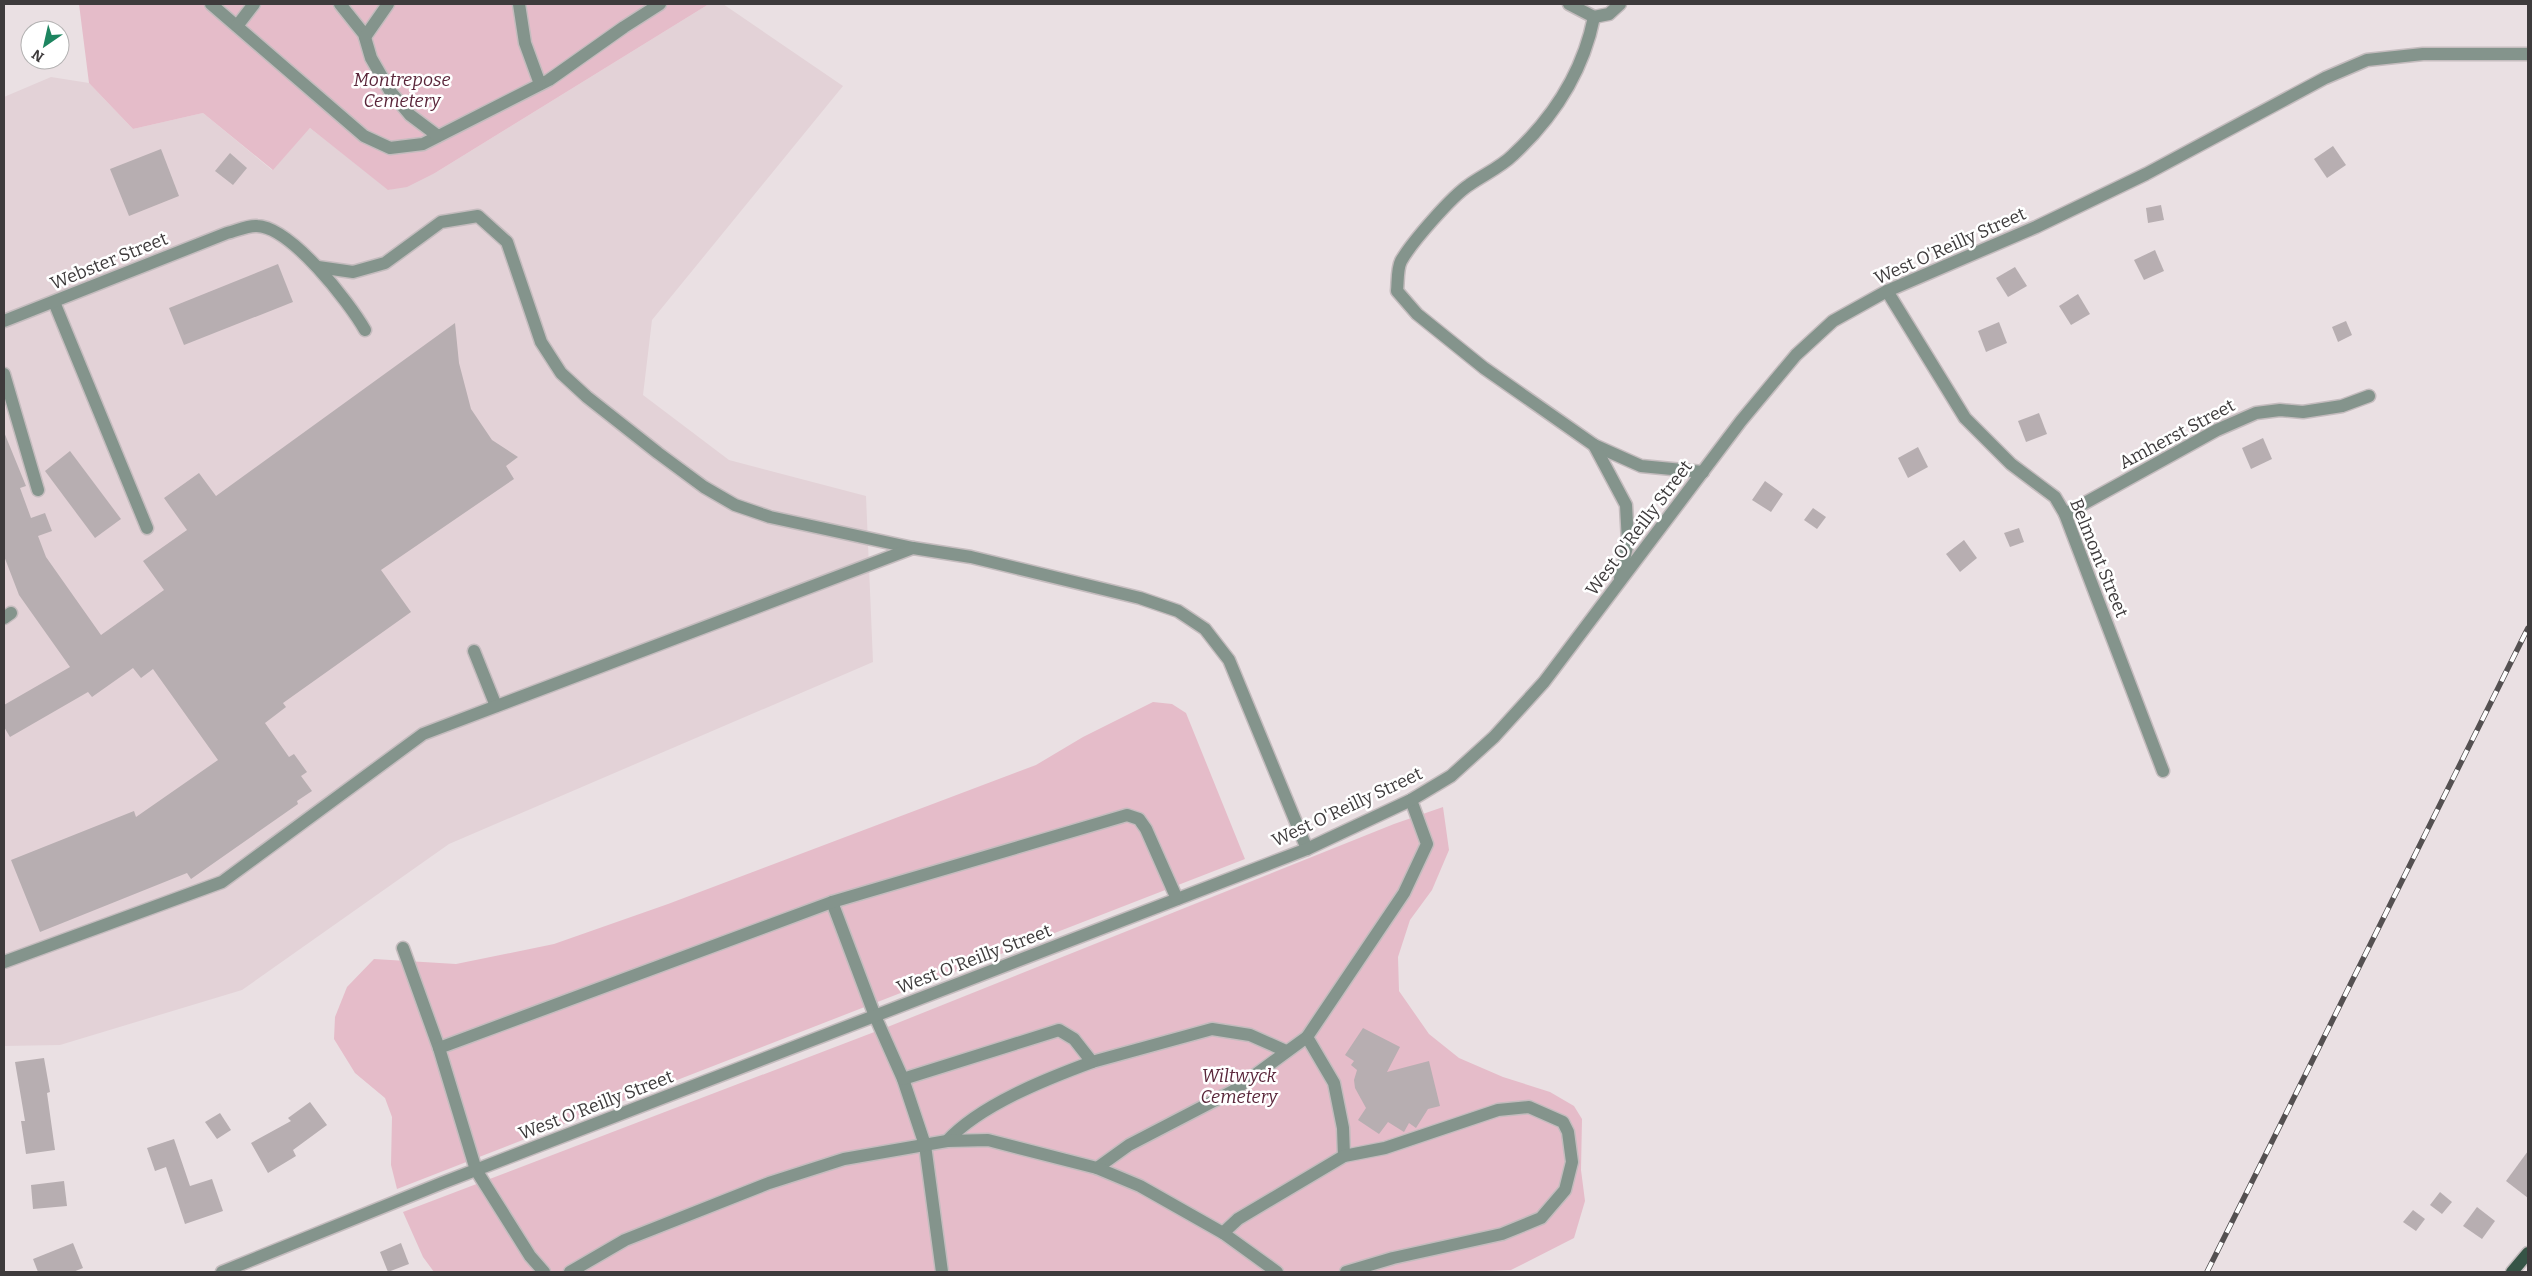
<svg xmlns="http://www.w3.org/2000/svg" width="2532" height="1276" font-family="Bitter,serif">
	<style>
		.built { fill: #e3d2d7 }
		.green { fill: #e5bcc9 }
		.building { fill: #b7aeb1 }
		.lines { fill: none; stroke-linecap: round; stroke-linejoin: round }
		.minor-casing { stroke: #c4bcbe; stroke-width: 15 }
		.major-casing { stroke: #c4bcbe; stroke-width: 15 }
		.minor { stroke: #84948c; stroke-width: 12 }
		.major { stroke: #365446; stroke-width: 12 }
		.rail-casing { stroke: #545051; stroke-width: 5.5 }
		.rail { stroke: #fff; stroke-width: 4; stroke-dasharray: 11; stroke-linecap: butt }
		.labels { text-anchor: middle; stroke-width: 5; stroke-linejoin: round; paint-order: stroke }
		.park-label { font-size: 18px; font-style: italic; fill: #5a263a; stroke: #fff }
		.street-label { font-size: 18px; fill: #3e3b3c; stroke: #fff }
	</style>
	<rect width="100%" height="100%" fill="#eae0e3"/>
	<path class="built" d="M709,4H723L843,86L652,320L643,395L729,460L866,496L873,662L449,844L242,990L60,1045L4,1046V97L51,77L89,83L133,129L203,113L272,170L310,128L389,190L435,173Z"/>
	<g class="green">
		<path d="M79,4H709L435,173L407,187L388,190L310,128L273,170L203,113L133,129L89,83Z"/>
		<path d="M1153,702L1172,704L1186,713L1245,859L397,1189L391,1165L392,1117L385,1098L355,1073L334,1039L335,1017L347,987L374,959L456,964L554,944L668,904L1036,765L1083,737Z"/>
		<path d="M1443,807L1449,850L1432,890L1410,920L1398,957L1399,991L1429,1034L1459,1058L1503,1077L1550,1092L1574,1106L1582,1119L1581,1170L1585,1201L1574,1238L1511,1270L1462,1272H434L423,1257L403,1212L890,1026L1394,824Z"/>
	</g>
	<g class="building">
		<path d="M2333,146L2346,165L2327,178L2314,159Z"/>
		<path d="M161,149L179,196L129,216L110,169Z"/>
		<path d="M230,153L247,168L233,185L215,171Z"/>
		<path d="M2161,205L2164,220L2148,223L2146,208Z"/>
		<path d="M2155,250L2164,271L2144,280L2134,260Z"/>
		<path d="M278,264L293,302L184,345L169,308Z"/>
		<path d="M2015,267L2027,286L2008,297L1996,278Z"/>
		<path d="M2078,294L2090,314L2071,325L2059,306Z"/>
		<path d="M2346,321L2352,335L2338,342L2332,327Z"/>
		<path d="M1999,322L2007,343L1986,352L1978,331Z"/>
		<path d="M455,323L459,363L471,409L492,440L518,457L506,466L514,479L381,570L411,612L283,703L286,707L265,723L289,757L294,754L307,772L301,776L312,791L297,801L298,804L191,879L187,873L40,932L11,860L134,811L136,817L218,760L153,669L141,678L133,668L92,697L88,692L10,737L4,727V705L70,667L19,595L4,556V432L26,486L20,488L31,518L45,513L52,531L38,536L46,557L101,635L164,590L143,561L187,530L164,498L199,473L216,496Z"/>
		<path d="M2039,413L2047,434L2026,442L2018,421Z"/>
		<path d="M2263,438L2272,459L2251,469L2242,448Z"/>
		<path d="M1918,447L1928,467L1908,478L1898,458Z"/>
		<path d="M70,451L121,519L95,538L45,471Z"/>
		<path d="M1765,481L1783,494L1771,512L1752,500Z"/>
		<path d="M1813,508L1826,517L1817,529L1804,520Z"/>
		<path d="M2019,528L2024,542L2010,547L2004,533Z"/>
		<path d="M1964,540L1977,558L1960,572L1946,554Z"/>
		<path d="M1363,1028L1400,1047L1387,1072L1429,1061L1440,1106L1428,1109L1416,1128L1409,1123L1404,1132L1388,1122L1379,1134L1358,1120L1366,1108L1355,1088L1354,1080L1357,1070L1351,1065L1354,1061L1345,1055Z"/>
		<path d="M44,1058L50,1092L47,1093L55,1150L26,1154L21,1121H25L15,1062Z"/>
		<path d="M310,1102L327,1125L293,1150L296,1156L268,1173L251,1143L291,1121L288,1118Z"/>
		<path d="M220,1113L231,1130L217,1139L205,1122Z"/>
		<path d="M174,1139L190,1186L212,1179L223,1211L185,1224L166,1167L155,1171L147,1148Z"/>
		<path d="M2528,1151V1198L2506,1181Z"/>
		<path d="M64,1181L67,1206L33,1209L31,1185Z"/>
		<path d="M2440,1192L2452,1202L2442,1214L2430,1205Z"/>
		<path d="M2477,1207L2495,1221L2482,1239L2463,1226Z"/>
		<path d="M2413,1210L2425,1219L2416,1231L2403,1222Z"/>
		<path d="M73,1243L83,1268L73,1272H38L33,1259Z"/>
		<path d="M401,1243L409,1264L388,1272L380,1252Z"/>
	</g>
	<g class="lines">
		<g class="minor-casing">
			<g id="minor">
				<path d="M211,4L364,136L390,148L423,144L549,80L624,27L660,4"/>
				<path d="M340,4L364,34L371,58L390,91L410,115L438,136"/>
				<path d="M519,4L525,43L540,84"/>
				<path d="M1569,4L1594,17C1583,72 1554,117 1513,155C1501,167 1483,175 1469,185C1452,196 1411,243 1401,261C1397,269 1398,282 1397,291L1417,314L1484,368L1594,445L1641,466L1703,472"/>
				<path d="M1594,17L1609,14L1620,4"/>
				<path d="M237,26L254,4"/>
				<path d="M365,37L388,4"/>
				<path d="M318,267L353,272L385,263L441,222L478,216L507,242L541,342L561,373L587,397L658,453L704,487L735,505L770,517L913,548"/>
				<path d="M1887,291L1965,418L2011,464L2055,497L2065,514L2163,771"/>
				<path d="M54,302L147,528"/>
				<path d="M4,321L227,233C236,231 248,225 257,226C291,227 349,302 365,330"/>
				<path d="M4,374L38,490"/>
				<path d="M1594,445L1626,505L1628,542L1620,578"/>
				<path d="M2065,514L2217,430L2256,413L2280,410L2303,412L2342,406L2369,396"/>
				<path d="M4,618L11,613"/>
				<path d="M474,651L496,706"/>
				<path d="M832,902L875,1016L903,1079L925,1145L942,1272"/>
				<path d="M403,948L439,1048"/>
				<path d="M4,962L222,882L423,734L913,548L971,557L1140,598L1178,611L1205,629L1229,660L1307,849"/>
				<path d="M1307,1037L1334,1083L1343,1128L1344,1156"/>
				<path d="M903,1079L1059,1030L1074,1039L1092,1062L1212,1029L1250,1035L1286,1051"/>
				<path d="M947,1141C980,1105 1046,1079 1092,1062"/>
				<path d="M1097,1168L1129,1145L1233,1091L1307,1037L1404,893L1427,844L1411,800"/>
				<path d="M1223,1233L1238,1219L1344,1156L1385,1148L1498,1110L1529,1107L1563,1122L1568,1132L1572,1162L1565,1190L1541,1218L1502,1234L1393,1258L1346,1272"/>
				<path d="M222,1272L442,1183L1307,849L1411,800L1451,776L1494,737L1544,682L1741,421L1796,355L1833,321L1887,291L2036,227L2146,174L2325,78L2367,60L2423,54H2528"/>
				<path d="M544,1272L530,1256L476,1170L439,1048L832,902L1127,815L1139,819L1146,829L1177,899"/>
				<path d="M570,1272L625,1240L769,1183L844,1159L947,1141L988,1140L1097,1168L1140,1186L1223,1233L1277,1272"/>
			</g>
		</g>
		<g class="major-casing">
			<path id="major" d="M2512,1272L2528,1253"/>
		</g>
		<use href="#minor" class="minor"/>
		<use href="#major" class="major"/>
		<g class="rail-casing">
			<path id="rail" d="M2207,1272L2528,628"/>
		</g>
		<use href="#rail" class="rail"/>
	</g>
	<g class="labels">
		<g class="park-label">
			<text x="402" y="86">Montrepose<tspan x="402" dy="21">Cemetery</tspan></text>
			<text x="1239" y="1082">Wiltwyck<tspan x="1239" dy="21">Cemetery</tspan></text>
		</g>
		<g class="street-label">
			<text transform="translate(1950 246) rotate(-24)" y="6">West O'Reilly Street</text>
			<text transform="translate(109 261) rotate(-22)" y="6">Webster Street</text>
			<text transform="translate(2177 434) rotate(-28)" y="6">Amherst Street</text>
			<text transform="translate(1639 528) rotate(-53)" y="6">West O'Reilly Street</text>
			<text transform="translate(2099 558) rotate(68)" y="6">Belmont Street</text>
			<text transform="translate(1347 807) rotate(-25)" y="6">West O'Reilly Street</text>
			<text transform="translate(974 959) rotate(-21)" y="6">West O'Reilly Street</text>
			<text transform="translate(596 1105) rotate(-21)" y="6">West O'Reilly Street</text>
		</g>
	</g>
	<rect width="2532" height="1276" fill="none" stroke="#3e3b3c" stroke-width="10"/>
	<g transform="translate(45 45) rotate(214)"><circle r="24" fill="#ffffff" stroke="#b2b1b1"/>
	<path d="M0-4L9 19L0 12L-9 19Z" fill="#1d8560"/>
	<text y="-8" font-size="14" font-weight="bold" text-anchor="middle" fill="#3e3b3c">N</text>
	</g>
</svg>
